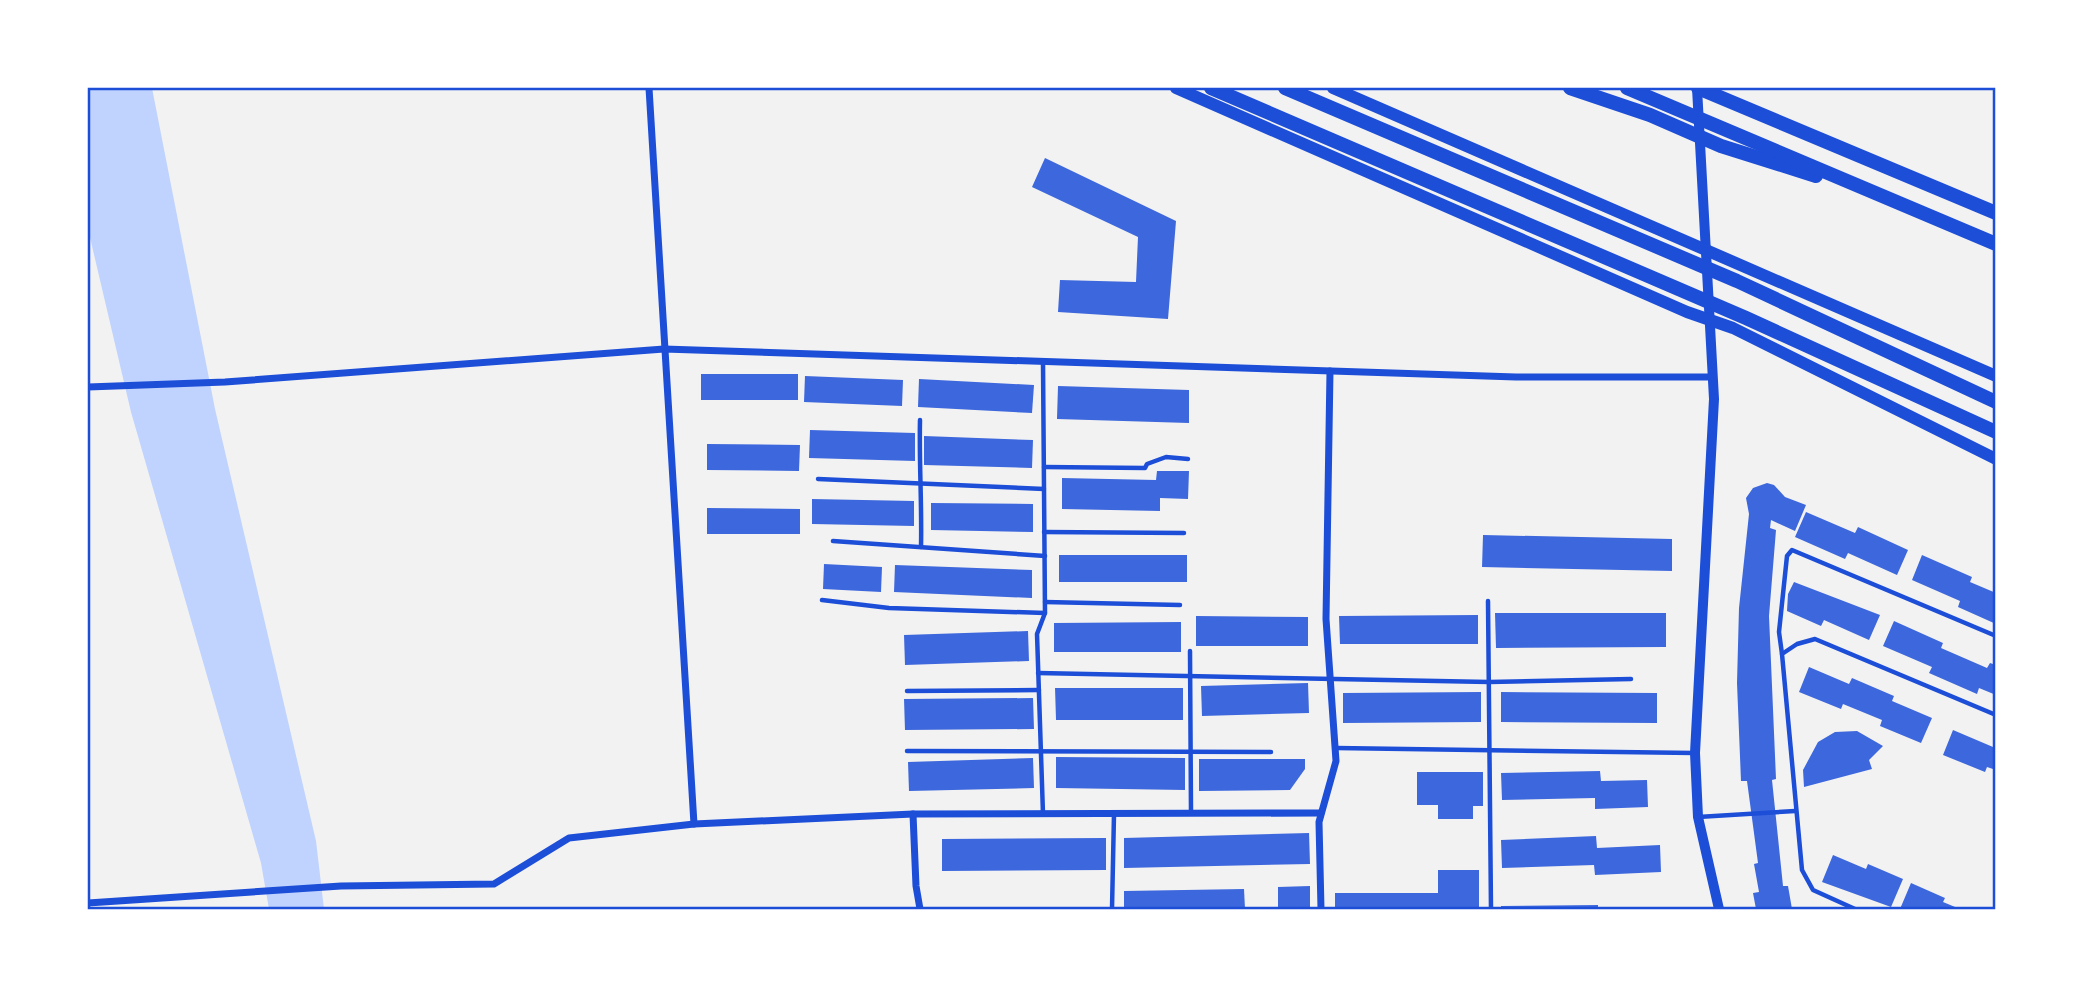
<svg xmlns="http://www.w3.org/2000/svg" width="2083" height="997" font-family="Cabin,sans-serif">
	<style>
		.water { fill: #bfd3fe }
		.building { fill: #3d67dc }
		.lines { fill: none; stroke-linecap: round; stroke-linejoin: round }
		.service { stroke: #1d4ed8; stroke-width: 4.5 }
		.minor { stroke: #1d4ed8; stroke-width: 7 }
		.tertiary { stroke: #1d4ed8; stroke-width: 10 }
		.primary { stroke: #1d4ed8; stroke-width: 12 }
		.trunk { stroke: #1d4ed8; stroke-width: 14 }
		.motorway { stroke: #1d4ed8; stroke-width: 14 }
		.neatline { fill: none; stroke: #1d4ed8; stroke-width: 2.5 }
	</style>
	<rect width="100%" height="100%" fill="#f2f2f2"/>
	<path class="water" d="M88,88H152L215,409L316,841L324,909H269L261,863L131,412L88,229Z"/>
	<g class="building">
		<path d="M1045,158L1176,221L1168,319L1058,312L1060,280L1136,282L1138,237L1032,187Z"/>
		<rect x="701" y="374" width="97" height="26"/>
		<path d="M805,376L903,380L902,406L804,402Z"/>
		<path d="M919,379L1034,385L1032,413L918,407Z"/>
		<path d="M1058,386L1189,390V423L1057,419Z"/>
		<path d="M810,430L915,433V461L809,458Z"/>
		<path d="M924,436L1033,440L1032,468L924,465Z"/>
		<path d="M707,444L800,445L799,471L707,470Z"/>
		<path d="M1157,471H1189L1188,499L1160,498V511L1062,509V478L1156,480Z"/>
		<path d="M1767,483L1774,485L1785,497L1806,505L1795,531L1771,520L1770,528L1776,530L1769,616L1776,779L1772,780L1783,886H1788L1792,909H1756L1753,893L1759,892L1754,864L1758,863L1747,781H1741L1737,683L1739,608L1749,514L1746,498L1753,488Z"/>
		<path d="M812,499L914,501V526L812,524Z"/>
		<path d="M931,503L1033,504V532L931,530Z"/>
		<path d="M707,508L800,509V534H707Z"/>
		<path d="M1806,512L1855,533L1858,527L1908,550L1897,575L1848,553L1845,559L1795,537Z"/>
		<path d="M1483,535L1672,539V571L1482,567Z"/>
		<rect x="1059" y="555" width="128" height="27"/>
		<path d="M1922,555L1972,577L1970,582L1996,593V624L1958,607L1960,601L1912,580Z"/>
		<path d="M824,564L882,567L881,592L823,589Z"/>
		<path d="M895,565L1032,570V598L894,592Z"/>
		<path d="M1794,582L1880,615L1869,640L1824,620L1821,626L1787,611L1788,594Z"/>
		<path d="M1495,613H1666V647L1496,648Z"/>
		<path d="M1478,615V644H1340L1339,616Z"/>
		<path d="M1196,616L1308,617V646H1196Z"/>
		<path d="M1894,621L1943,643L1941,648L1987,668L1990,663L1996,665V695L1979,688L1977,694L1929,673L1932,667L1883,646Z"/>
		<path d="M1181,622V652H1054V623Z"/>
		<path d="M1028,631L1029,661L905,665L904,635Z"/>
		<path d="M1809,667L1849,684L1852,678L1894,696L1892,701L1932,718L1921,743L1880,726L1882,720L1843,704L1841,709L1799,692Z"/>
		<path d="M1308,683L1309,713L1202,716L1201,686Z"/>
		<path d="M1055,688H1183V720H1056Z"/>
		<path d="M1481,692V722L1343,723V693Z"/>
		<path d="M1501,692L1657,693V723L1501,722Z"/>
		<path d="M1033,698L1034,729L905,730L904,699Z"/>
		<path d="M1953,730L1993,747L1996,742V770L1987,767L1985,772L1943,755Z"/>
		<path d="M1857,731L1883,746L1869,760L1872,769L1804,787L1803,770L1818,742L1835,732Z"/>
		<path d="M1056,757L1185,758V790L1056,788Z"/>
		<path d="M1033,758L1034,788L909,791L908,762Z"/>
		<path d="M1199,759H1305V769L1290,790L1199,791Z"/>
		<path d="M1600,771L1601,781L1647,780L1648,807L1595,809V798L1502,800L1501,773Z"/>
		<path d="M1417,772H1483V806H1473V819H1438V805H1417Z"/>
		<path d="M1309,833L1310,864L1124,868V838Z"/>
		<path d="M1596,836L1597,848L1660,845L1661,872L1595,875L1594,865L1502,868L1501,840Z"/>
		<path d="M1106,838V870L942,871V839Z"/>
		<path d="M1833,855L1866,869L1868,864L1903,879L1891,907L1822,882Z"/>
		<path d="M1438,870H1479V909H1335V893H1438Z"/>
		<path d="M1911,883L1945,898L1943,902L1960,909H1900Z"/>
		<path d="M1310,886V909H1278V887Z"/>
		<path d="M1244,889L1245,909H1124V891Z"/>
		<path d="M1598,905V909H1501V906Z"/>
	</g>
	<g class="lines">
		<g class="service">
			<path d="M1043,362L1045,613L1037,634L1043,814"/>
			<path d="M920,420C919,463 922,504 921,547"/>
			<path d="M1044,467L1145,468L1147,464L1166,457L1188,459"/>
			<path d="M818,479L1044,489"/>
			<path d="M1044,532L1184,533"/>
			<path d="M833,541L1045,556"/>
			<path d="M822,600L889,608L1045,613"/>
			<path d="M1488,601L1491,909"/>
			<path d="M1045,602L1180,605"/>
			<path d="M1190,651L1191,813"/>
			<path d="M1782,654L1779,632L1787,556L1792,550L1996,636"/>
			<path d="M1038,673L1489,682L1631,679"/>
			<path d="M907,691L1039,690"/>
			<path d="M1336,748L1694,753"/>
			<path d="M907,751L1271,752"/>
			<path d="M1698,817L1795,811"/>
			<path d="M1112,909L1114,814"/>
			<path d="M1855,909L1813,890L1802,870L1782,654L1797,644L1815,639L1996,715"/>
		</g>
		<g class="minor">
			<path d="M649,88L694,824"/>
			<path d="M88,387L225,382L664,349L1516,377H1712"/>
			<path d="M913,814L916,886L920,909"/>
			<path d="M88,903L341,886L494,884L569,838L694,824L913,814L1321,813"/>
			<path d="M1321,909L1319,822L1336,761L1326,619L1330,371"/>
		</g>
		<path class="tertiary" d="M1697,88L1714,399L1695,753L1698,817L1719,909"/>
		<g class="primary">
			<path d="M1176,88L1687,312L1733,328L1996,459"/>
			<path d="M1333,88L1996,376"/>
		</g>
		<g class="trunk">
			<path d="M1211,88L1746,318L1996,432"/>
			<path d="M1285,88L1737,281L1996,402"/>
		</g>
		<g class="motorway">
			<path d="M1570,88L1650,115L1721,146L1816,176"/>
			<path d="M1627,88L1996,244"/>
			<path d="M1698,88L1996,213"/>
		</g>
	</g>
	<rect width="2083" height="997" fill="none" stroke="#ffffff" stroke-width="178"/>
	<rect x="89" y="89" width="1905" height="819" class="neatline"/>
</svg>
